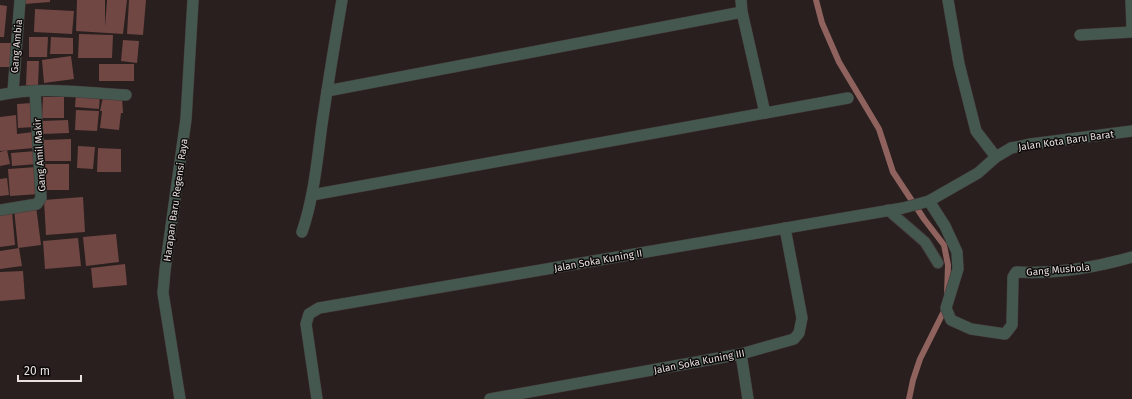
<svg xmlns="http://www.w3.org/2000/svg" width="1132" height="399" font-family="'Fira Sans',sans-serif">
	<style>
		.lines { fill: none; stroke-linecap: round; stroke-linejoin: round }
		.stream { stroke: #8f625e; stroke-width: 6 }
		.building { fill: #714743 }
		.service-casing { stroke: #433a39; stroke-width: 12 }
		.minor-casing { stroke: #433a39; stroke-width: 12 }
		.tertiary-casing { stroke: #433a39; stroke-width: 12 }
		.service { stroke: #455850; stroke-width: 10 }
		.minor { stroke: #455850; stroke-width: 11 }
		.tertiary { stroke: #455850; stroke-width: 11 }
		.labels { text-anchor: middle; stroke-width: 3; stroke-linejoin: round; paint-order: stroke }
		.street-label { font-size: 10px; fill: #e6e0df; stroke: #0e0a0a }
	</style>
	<rect width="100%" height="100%" fill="#281f1e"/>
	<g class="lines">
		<g class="stream">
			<path d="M816,0L822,23L839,62L879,129L893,172L924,219L944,245L948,265L947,294"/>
			<path d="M909,399L913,380L920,359L946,307"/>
		</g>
	</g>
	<g class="building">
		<path d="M24,0H50V2L24,4Z"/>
		<path d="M77,0H105V27L107,0H127L123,34L76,31Z"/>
		<path d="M129,0H146L143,35L127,34Z"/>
		<path d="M0,5L7,6L4,37H0Z"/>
		<path d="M35,9L74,11L72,34L34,32Z"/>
		<path d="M79,34L113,35L112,58H78Z"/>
		<path d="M29,37H48L47,57H29Z"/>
		<path d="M51,37L73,38V54H50Z"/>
		<path d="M123,40L139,41L137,63L121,61Z"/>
		<path d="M0,43H11L12,67H0Z"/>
		<path d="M71,56L74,79L44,83L42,60Z"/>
		<path d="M27,61H39L38,86L26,85Z"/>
		<rect x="99" y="64" width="35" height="17"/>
		<path d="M76,93L100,95L99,109L75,107Z"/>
		<path d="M43,97H64V118H42Z"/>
		<path d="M103,97H122L123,113H121L119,130L100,128L102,111H100Z"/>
		<path d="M32,103L34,127L18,128L17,104Z"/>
		<path d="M76,110L99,111L97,131L75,130Z"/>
		<path d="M16,115L17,134L33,132L34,148L0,151V117Z"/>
		<path d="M68,120L69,133L42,134L41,121Z"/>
		<path d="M71,139V161H44V140Z"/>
		<path d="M78,146L95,147L93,169L77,168Z"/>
		<path d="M98,148L121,149V172H97Z"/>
		<path d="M7,150L10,164L0,166V152Z"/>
		<path d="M36,151L37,164L12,166L11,153Z"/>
		<rect x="45" y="164" width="24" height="26"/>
		<path d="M37,167L39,194L10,196L8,169Z"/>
		<path d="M7,178L9,195L0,196V179Z"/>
		<path d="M83,197L85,232L46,235L44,200Z"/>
		<path d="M36,206L41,245L18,248L14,209Z"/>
		<path d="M12,212L15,245L0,247V213Z"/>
		<path d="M116,234L119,262L86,266L83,237Z"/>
		<path d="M78,238L81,266L45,269L43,241Z"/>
		<path d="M19,248L22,266L0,269V251Z"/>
		<path d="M125,264L127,285L93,288L91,268Z"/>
		<path d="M23,271L25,299L0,301V272Z"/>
	</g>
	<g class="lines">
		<g class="service-casing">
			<path id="service" d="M888,210L925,242L938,263"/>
		</g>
		<g class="minor-casing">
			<g id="minor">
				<path d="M741,0L742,12L765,113"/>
				<path d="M948,0L959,64L976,131L996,157"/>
				<path d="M1080,35L1132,32"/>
				<path d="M327,91L742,12"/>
				<path d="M13,92L20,0"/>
				<path d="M0,95C41,86 85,93 126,95"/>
				<path d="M312,195L848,98"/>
				<path d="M929,201L945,226L957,252L958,269L946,308L951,320L971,329L1005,334L1012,325L1013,277L1016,272C1055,274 1094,268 1132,257"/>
				<path d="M0,210L37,204L41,198L35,91"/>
				<path d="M302,232C314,197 317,161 322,124C328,83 335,41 342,0"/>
				<path d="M741,354L748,399"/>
				<path d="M180,399L163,293L165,270L186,119L193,0"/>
				<path d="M317,399L306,324L309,314L319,308L903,208L929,201L978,173L996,157L1011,148L1031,144L1132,131"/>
				<path d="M490,399L741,354L794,339L799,333L802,318L785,228"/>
			</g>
		</g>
		<g class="tertiary-casing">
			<path id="tertiary" d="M1131,0L1132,28"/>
		</g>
		<use href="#service" class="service"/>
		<use href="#minor" class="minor"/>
		<use href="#tertiary" class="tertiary"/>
	</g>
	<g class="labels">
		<g class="street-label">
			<text transform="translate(16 46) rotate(-85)" y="4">Gang Ambia</text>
			<text transform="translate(1066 140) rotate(-8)" y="4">Jalan Kota Baru Barat</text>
			<text transform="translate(39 155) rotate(-94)" y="4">Gang Amil Makir</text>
			<text transform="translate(175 200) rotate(-82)" y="4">Harapan Baru Regensi Raya</text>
			<text transform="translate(598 260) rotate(-10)" y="4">Jalan Soka Kuning II</text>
			<text transform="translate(1058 269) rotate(-5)" y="4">Gang Mushola</text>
			<text transform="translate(699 361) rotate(-11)" y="4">Jalan Soka Kuning III</text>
		</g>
	</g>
	<path d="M18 375v6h63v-6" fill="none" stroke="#e6e0df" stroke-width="2"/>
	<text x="24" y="375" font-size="12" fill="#e6e0df" stroke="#0e0a0a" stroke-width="3" paint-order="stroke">20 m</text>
</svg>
